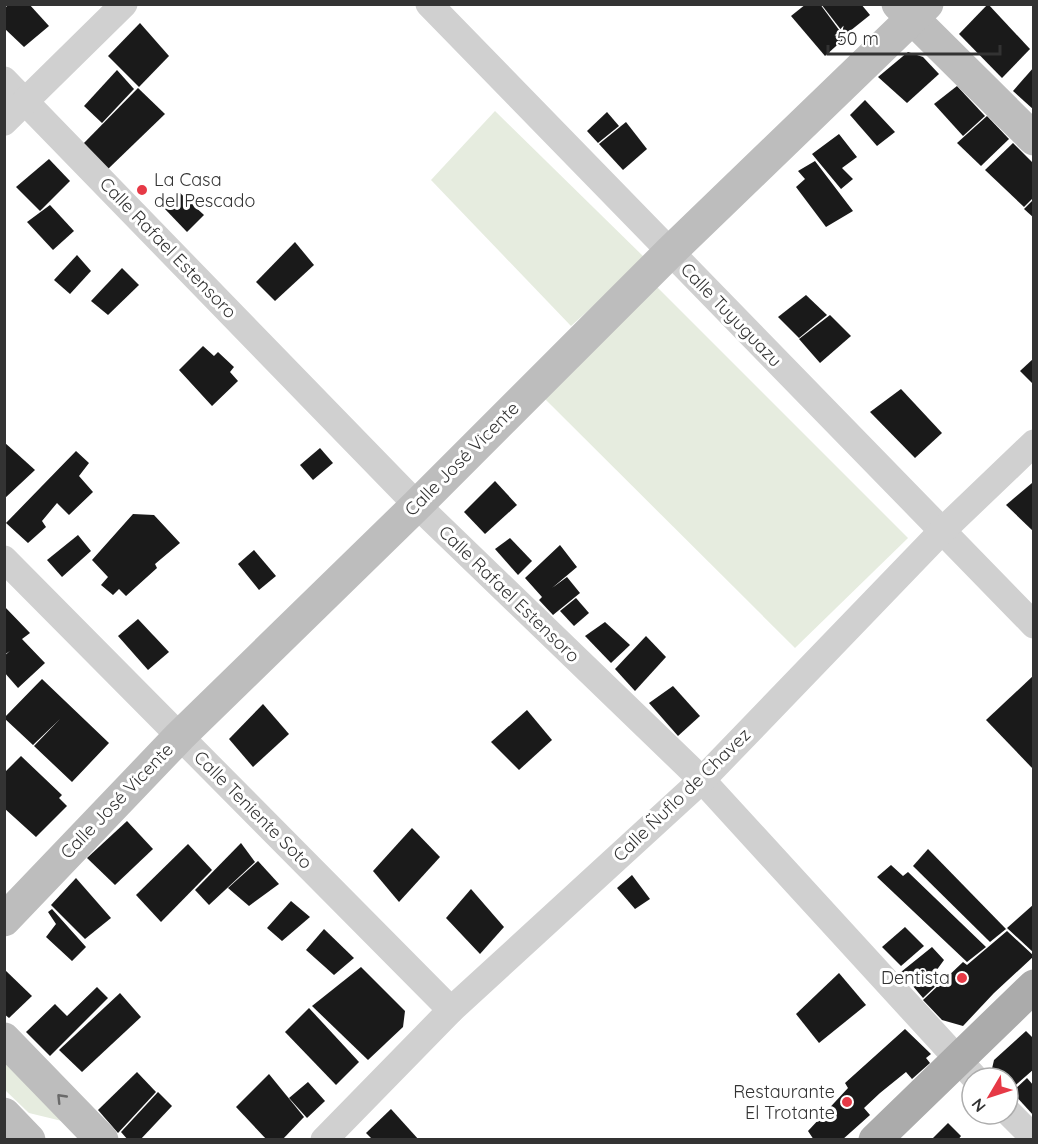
<svg xmlns="http://www.w3.org/2000/svg" width="1038" height="1144" font-family="Quicksand,sans-serif">
	<style>
		.green { fill: #e6ecdf }
		.building { fill: #1a1a1a }
		.lines { fill: none; stroke-linecap: round; stroke-linejoin: round }
		.street { stroke: #d0d0d0; stroke-width: 27 }
		.secondary { stroke: #bdbdbd; stroke-width: 33 }
		.primary { stroke: #ababab; stroke-width: 33 }
		.oneway { stroke: #6a6a6a }
		.poi-dot { fill: #e63946; stroke: #fff; stroke-width: 2 }
		.labels { text-anchor: middle; stroke-width: 6; stroke-linejoin: round; paint-order: stroke }
		.poi-label { font-size: 18px; fill: #333; stroke: #fff; text-anchor: end }
		.street-label { font-size: 18px; fill: #333; stroke: #fff }
	</style>
	<rect width="100%" height="100%" fill="#fff"/>
	<g class="green">
		<path d="M495,111L646,259L571,326L431,180Z"/>
		<path d="M654,284L908,538L795,648L544,398Z"/>
		<path d="M4,1058L66,1122L29,1113L5,1090Z"/>
	</g>
	<g class="building">
		<path d="M9,4H29L49,26L24,47L4,28V9Z"/>
		<path d="M806,4H820L845,38L825,56L791,16Z"/>
		<path d="M821,4H861L870,15L845,35Z"/>
		<path d="M988,4L1030,49L1002,78L959,34Z"/>
		<path d="M140,23L169,56L139,87L108,56Z"/>
		<path d="M908,52L923,57L939,74L907,103L878,77Z"/>
		<path d="M1034,67V110L1013,91Z"/>
		<path d="M117,70L134,89L102,123L84,106Z"/>
		<path d="M957,86L985,116L963,136L934,104Z"/>
		<path d="M138,88L165,114L108,169L82,145Z"/>
		<path d="M865,100L895,132L877,146L850,115Z"/>
		<path d="M607,112L619,126L598,143L587,131Z"/>
		<path d="M987,116L1009,139L981,166L957,143Z"/>
		<path d="M626,122L647,149L623,170L599,144Z"/>
		<path d="M839,134L857,157L842,168L853,179L841,189L812,154Z"/>
		<path d="M1013,143L1034,164V197L1024,207L985,170Z"/>
		<path d="M49,159L70,181L40,211L16,187Z"/>
		<path d="M815,161L853,211L826,227L796,187L805,179L798,171Z"/>
		<path d="M179,192L204,215L187,232L164,208Z"/>
		<path d="M1034,199V218L1024,209Z"/>
		<path d="M50,205L74,231L53,250L27,222Z"/>
		<path d="M295,242L314,265L275,301L256,282Z"/>
		<path d="M77,255L91,271L70,294L54,280Z"/>
		<path d="M122,268L139,285L108,315L91,301Z"/>
		<path d="M806,295L827,315L799,338L778,317Z"/>
		<path d="M830,315L851,336L820,363L799,339Z"/>
		<path d="M203,346L214,356L218,352L234,367L230,372L238,381L212,406L179,370Z"/>
		<path d="M1034,358V385L1020,371Z"/>
		<path d="M901,389L942,433L915,458L870,412Z"/>
		<path d="M4,442L35,470L4,499Z"/>
		<path d="M320,448L333,463L313,480L300,465Z"/>
		<path d="M76,451L89,463L79,476L93,492L69,515L57,503L42,521L46,527L28,543L6,523Z"/>
		<path d="M495,481L517,505L485,534L464,512Z"/>
		<path d="M1032,483L1034,485V532L1006,505Z"/>
		<path d="M133,514L154,515L180,543L155,564L157,568L126,596L119,589L113,595L101,585L108,577L92,560Z"/>
		<path d="M78,535L91,551L62,577L47,560Z"/>
		<path d="M510,538L532,561L518,575L495,549Z"/>
		<path d="M560,545L577,567L552,588L567,577L580,593L553,615L539,600L542,597L525,578Z"/>
		<path d="M254,550L276,576L259,590L238,564Z"/>
		<path d="M576,598L589,613L574,626L560,611Z"/>
		<path d="M4,606L30,633L22,639L45,663L18,688L4,672V656L10,651L4,655Z"/>
		<path d="M138,619L169,652L148,670L118,636Z"/>
		<path d="M605,622L630,645L611,663L585,636Z"/>
		<path d="M646,636L666,657L635,691L615,669Z"/>
		<path d="M1034,675V770L986,720Z"/>
		<path d="M42,679L109,743L72,782L34,746L60,719L33,745L4,718Z"/>
		<path d="M673,686L700,716L678,736L649,703Z"/>
		<path d="M263,704L289,734L253,767L229,739Z"/>
		<path d="M527,710L552,740L519,770L491,742Z"/>
		<path d="M21,756L62,795L59,798L67,806L36,837L4,808V773Z"/>
		<path d="M127,821L153,849L115,885L87,858Z"/>
		<path d="M412,828L440,857L399,902L373,871Z"/>
		<path d="M241,843L255,862L209,905L195,890Z"/>
		<path d="M188,844L212,870L161,922L136,895Z"/>
		<path d="M928,849L1006,929L990,942L913,866Z"/>
		<path d="M258,861L279,884L249,906L228,888Z"/>
		<path d="M891,865L903,876L908,872L986,947L967,962L877,877Z"/>
		<path d="M632,875L650,899L635,909L617,888Z"/>
		<path d="M76,878L111,918L85,939L51,905Z"/>
		<path d="M471,889L504,927L480,954L446,918Z"/>
		<path d="M291,901L310,917L282,941L267,928Z"/>
		<path d="M1034,904V953L1007,928Z"/>
		<path d="M52,909L86,947L72,961L46,937L56,924L48,912Z"/>
		<path d="M905,927L924,946L901,966L882,947Z"/>
		<path d="M324,929L354,958L334,975L306,950Z"/>
		<path d="M1007,931L1034,956L994,993L963,1026L942,1020L923,1000L963,962L967,965Z"/>
		<path d="M932,947L944,960L936,971L943,979L923,998L901,972Z"/>
		<path d="M361,967L405,1011L403,1027L368,1060L312,1006Z"/>
		<path d="M4,969L32,996L9,1018L4,1014Z"/>
		<path d="M839,973L866,1005L819,1043L796,1014Z"/>
		<path d="M97,987L108,998L50,1056L26,1032L55,1004L67,1016Z"/>
		<path d="M120,993L141,1017L82,1072L59,1050Z"/>
		<path d="M309,1008L359,1062L336,1085L285,1032Z"/>
		<path d="M905,1029L931,1054L926,1058L930,1063L912,1079L906,1072L880,1093L864,1108L870,1115L842,1140H814L808,1131L848,1088L845,1083Z"/>
		<path d="M1026,1031L1034,1039V1069L1009,1091L1008,1078H996L991,1073L994,1060Z"/>
		<path d="M137,1072L156,1092L118,1133L98,1110Z"/>
		<path d="M269,1074L304,1117L282,1140H267L236,1107Z"/>
		<path d="M1027,1078L1034,1086V1116L1012,1092Z"/>
		<path d="M308,1082L325,1101L307,1118L289,1098Z"/>
		<path d="M158,1092L172,1106L140,1140H128L121,1132Z"/>
		<path d="M391,1109L419,1140H373L366,1133Z"/>
		<path d="M948,1123L961,1136L958,1140H931Z"/>
	</g>
	<g class="lines">
		<g class="street">
			<path d="M429,4L1034,625"/>
			<path d="M4,80L417,505L702,780L975,1078"/>
			<path d="M4,122L124,4"/>
			<path d="M4,559L451,1010"/>
			<path d="M1008,1112L1034,1138"/>
			<path d="M324,1140L451,1010L702,780L942,531L1034,443"/>
		</g>
		<g class="secondary">
			<path d="M898,4L1034,139"/>
			<path d="M4,920L180,736L417,505L670,252L927,4"/>
			<path d="M4,1039L102,1140"/>
			<path d="M4,1114L29,1140"/>
		</g>
		<path class="primary" d="M875,1140L1034,986"/>
	</g>
	<defs><path id="oneway-chevron" d="M-2-3.5L2.5 0L-2 3.5" fill="none" stroke-width="1.6" stroke-linecap="round" stroke-linejoin="round" transform="scale(1.5)"/></defs>
	<use class="oneway" href="#oneway-chevron" transform="translate(61 1098) rotate(-134)"/>
	<g class="poi-dot">
		<circle cx="142" cy="190" r="6"/>
		<circle cx="962" cy="978" r="6"/>
		<circle cx="847" cy="1102" r="6"/>
	</g>
	<g class="labels">
		<g class="poi-label">
			<text x="154" y="186" text-anchor="start">La Casa<tspan x="154" dy="21">del Pescado</tspan></text>
			<text x="950" y="984">Dentista</text>
			<text x="835" y="1098">Restaurante<tspan x="835" dy="21">El Trotante</tspan></text>
		</g>
		<g class="street-label">
			<text transform="translate(168 248) rotate(46)" y="6">Calle Rafael Estensoro</text>
			<text transform="translate(731 315) rotate(46)" y="6">Calle Tuyuguazu</text>
			<text transform="translate(462 459) rotate(-45)" y="6">Calle José Vicente</text>
			<text transform="translate(509 594) rotate(44)" y="6">Calle Rafael Estensoro</text>
			<text transform="translate(682 795) rotate(-44)" y="6">Calle Ñuflo de Chavez</text>
			<text transform="translate(117 801) rotate(-46)" y="6">Calle José Vicente</text>
			<text transform="translate(253 810) rotate(45)" y="6">Calle Teniente Soto</text>
		</g>
	</g>
	<rect width="1038" height="1144" fill="none" stroke="#333333" stroke-width="12"/>
	<g transform="translate(990 1096) rotate(231)"><circle r="28" fill="#ffffff" stroke="#adadad" stroke-width="1.5"/>
	<path d="M0-4.5L10 22L0 15L-10 22Z" fill="#e63946"/>
	<text y="-9" font-size="16" font-weight="bold" text-anchor="middle" fill="#333333">N</text>
	</g>
	<path d="M828 45v9h172v-9" fill="none" stroke="#333333" stroke-width="3"/>
	<text x="837" y="45" font-size="18" fill="#333333" stroke="#ffffff" stroke-width="4.5" paint-order="stroke">50 m</text>
</svg>
